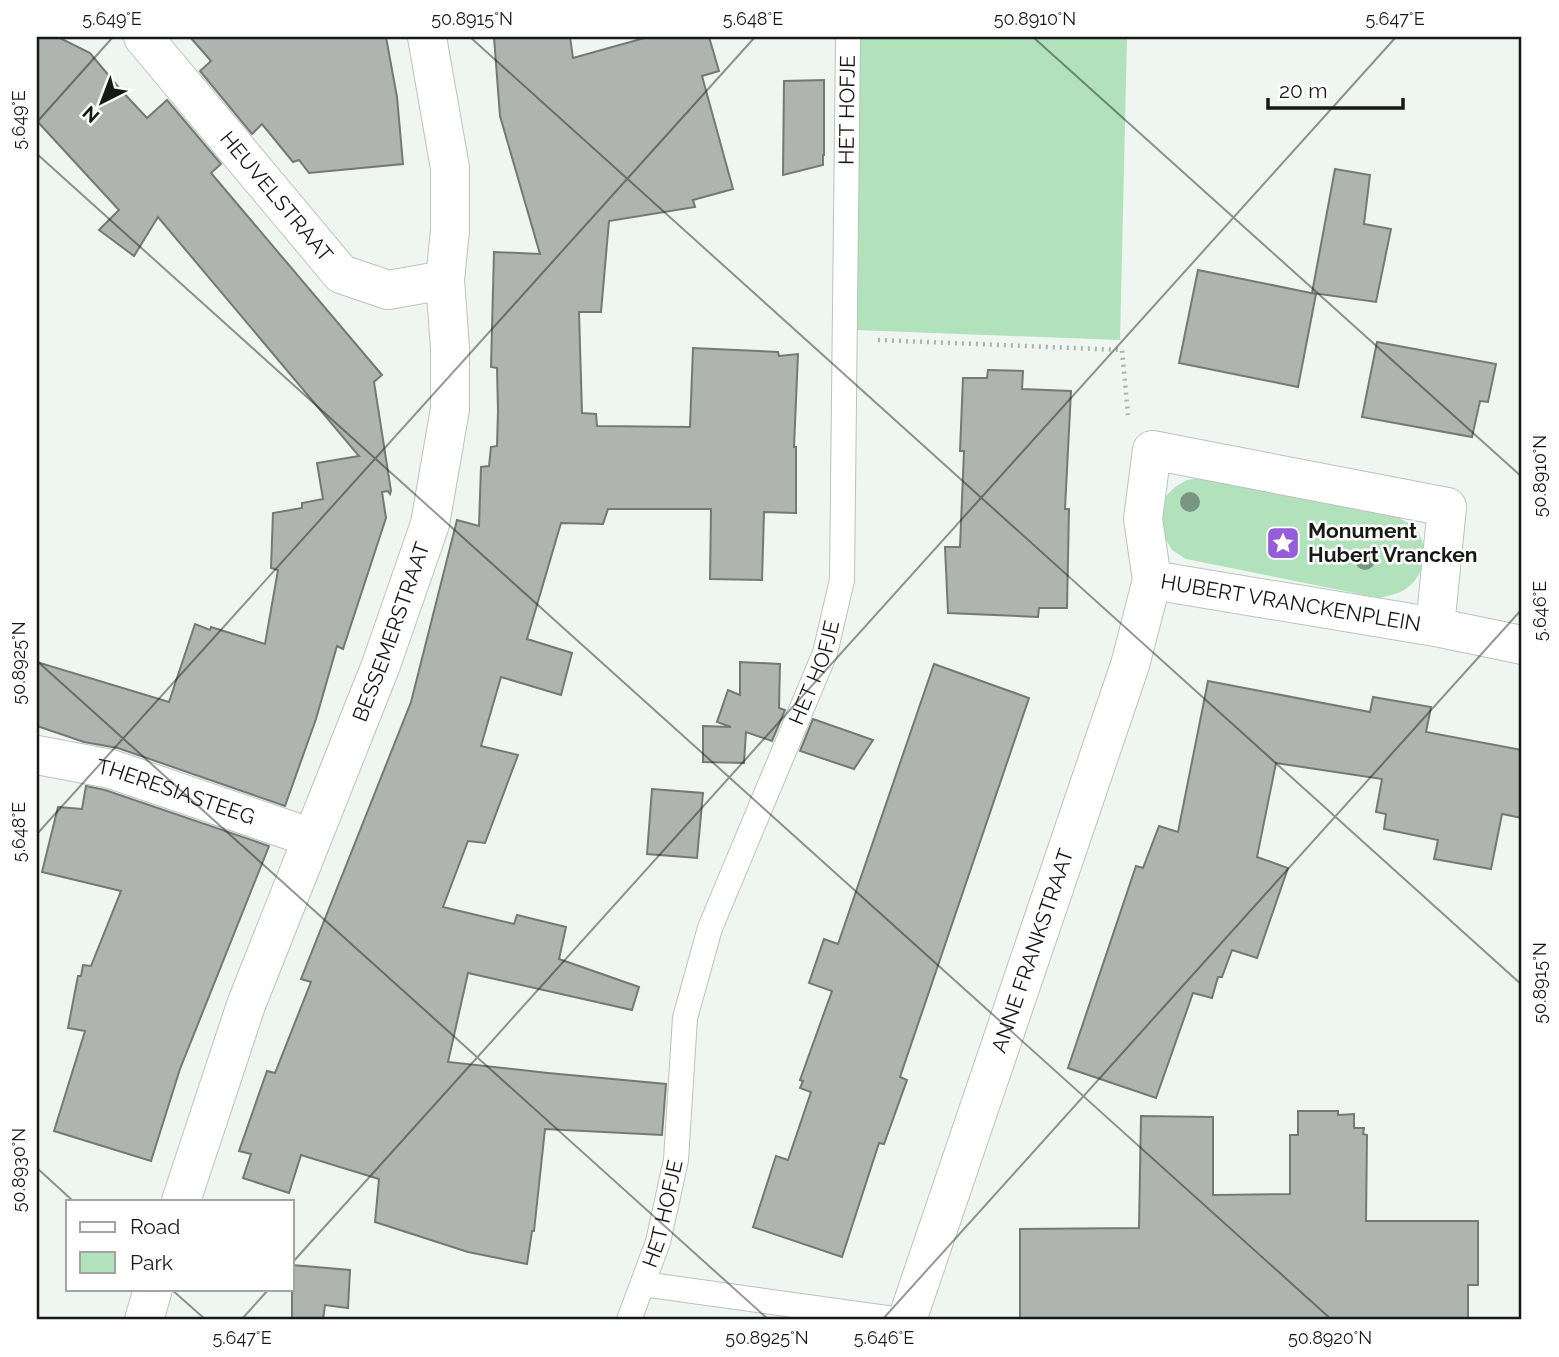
<svg xmlns="http://www.w3.org/2000/svg" width="1559" height="1357" font-family="Raleway,sans-serif">
	<style>
		.green { fill: #b1e2bc }
		.building { fill: #afb4b0; stroke: #747975; stroke-width: 2 }
		.lines { fill: none; stroke-linecap: round; stroke-linejoin: round }
		.lane-casing { stroke: #bcc2bd; stroke-width: 26 }
		.street-casing { stroke: #bcc2bd; stroke-width: 40 }
		.path { stroke: #adb2ae; stroke-width: 4.5; stroke-dasharray: 2 5; stroke-linecap: butt }
		.lane { stroke: #fff; stroke-width: 24 }
		.street { stroke: #fff; stroke-width: 38 }
		.tree { fill: #7a9683 }
		.ticks { fill: none; stroke: #171917; stroke-width: 2; stroke-opacity: 0.45 }
		.labels { text-anchor: middle; stroke-width: 5; stroke-linejoin: round; paint-order: stroke }
		.street-label { font-size: 21px; fill: #171917; stroke: #fff }
		.poi-label { font-size: 21px; font-weight: bold; fill: #171917; stroke: #fff; text-anchor: start }
		.neatline { fill: none; stroke: #171917; stroke-width: 2.5 }
		.ticks-label { font-size: 18px; text-anchor: middle; fill: #171917 }
	</style>
	<rect width="100%" height="100%" fill="#eff5f0"/>
	<g class="green">
		<path d="M857,37H1127L1120,340L855,330Z"/>
		<path d="M1202,478L1399,518C1404,521 1410,523 1414,527C1430,544 1426,575 1407,588C1399,594 1389,595 1380,598L1186,559L1172,550L1164,537L1160,509L1166,496L1175,487L1187,480Z"/>
	</g>
	<g class="building">
		<path d="M37,37H58L90,53L120,89L147,118L167,100L221,164L211,173L382,375L374,382L391,491L390,494L388,491L382,492L386,518L343,649L337,646L316,719L285,806L118,748L84,742L37,726V662L169,702L195,624L210,630L211,627L265,644L278,570L271,568L273,513L302,508V503L323,499L317,463L359,456L158,217L134,256L99,230L119,210L37,121Z"/>
		<path d="M190,37H386L397,97L403,164L309,173L299,160L293,162L262,124L252,134L200,71L211,61Z"/>
		<path d="M494,37H570L573,58L648,37H709L719,71L702,76L733,189L693,200L695,207L609,221L601,312H579L582,413L596,414L597,426L690,427L693,348L778,352L779,356L798,354L794,447H796V513L764,512L762,580L710,579L711,509H608L603,524L561,523L527,639L572,653L561,695L501,677L481,746L518,755L485,843L468,841L443,907L514,924L517,915L566,927L559,959L639,987L632,1010L468,973L448,1062L548,1073L666,1084L662,1135L545,1129L534,1231H532L527,1264L468,1252L375,1222L379,1179L301,1155L289,1193L243,1178L251,1154L239,1151L267,1071L275,1073L311,982L301,979L411,702L457,520L479,526L481,467L489,466L491,447L497,446L498,411L497,368L491,367L494,252L540,254L500,116Z"/>
		<path d="M824,80V155H823V165L783,175L784,81Z"/>
		<path d="M1335,169L1370,175L1364,224L1391,229L1376,302L1312,293Z"/>
		<path d="M1198,270L1316,294L1298,387L1179,363Z"/>
		<path d="M1377,342L1496,364L1488,402L1480,401L1472,437L1362,417Z"/>
		<path d="M988,370L1023,371L1022,389L1071,391L1065,509H1069L1067,608H1039L1038,617L948,613L945,547H960L964,451H960L963,378H987Z"/>
		<path d="M740,662L780,664L779,708L785,710L772,741L746,732L744,763L703,762V726L731,727L717,722L728,690L740,695Z"/>
		<path d="M934,664L1029,698L900,1077L907,1080L884,1144L879,1143L842,1257L753,1227L776,1156L788,1160L811,1092L800,1088L803,1081L800,1080L832,991L809,983L824,939L838,944Z"/>
		<path d="M1208,681L1370,712L1373,697L1431,707L1426,732L1522,750V818L1502,814L1491,869L1434,859L1438,840L1384,829L1386,814L1376,812L1382,779L1276,763L1257,857L1288,868L1257,958L1232,950L1222,977H1218L1212,998L1193,993L1156,1098L1068,1068L1136,866L1143,868L1159,826L1178,832Z"/>
		<path d="M813,719L873,740L854,769L800,751Z"/>
		<path d="M86,786L105,790L269,846L180,1069L151,1161L54,1131L85,1031L68,1028L78,976H81L83,965L91,966L121,891L42,872L58,807L82,809Z"/>
		<path d="M652,789L703,793L697,858L647,854Z"/>
		<path d="M1298,1111H1338V1115L1354,1114V1128H1364L1363,1134L1367,1135L1366,1221H1478V1285H1468V1320H1020V1229L1139,1228L1141,1116L1213,1117V1195L1290,1194V1135H1298Z"/>
		<path d="M292,1265L350,1270L348,1308L325,1305L323,1320H292Z"/>
	</g>
	<g class="lines">
		<g class="lane-casing">
			<g id="lane">
				<path d="M643,1284L901,1320"/>
				<path id="s1" d="M629,1320L658,1242L676,1160L685,1018L710,928L825,653L842,580L848,37"/>
			</g>
		</g>
		<g class="street-casing">
			<g id="street">
				<path id="s2" d="M143,37L341,274L388,290L445,280"/>
				<path id="s3" d="M1435,627L1447,507L1152,450L1143,519L1152,580L1435,627L1522,645"/>
				<path id="s4" d="M37,755L111,769L312,838"/>
				<path id="s5" d="M181,1201L246,1005L381,665L430,524L450,409V348L445,280L450,230V168L427,37"/>
				<path d="M144,1320L153,1289"/>
				<path id="s6" d="M907,1320L1130,665L1152,580"/>
			</g>
		</g>
		<path class="path" d="M878,340L1122,350L1128,415"/>
		<use href="#lane" class="lane"/>
		<use href="#street" class="street"/>
	</g>
	<g class="tree">
		<circle cx="1190" cy="502" r="10"/>
		<circle cx="1365" cy="560" r="10"/>
	</g>
	<path class="ticks" d="M470,37L1522,985M1033,37L1522,477M37,122L113,37M37,154L1332,1320M37,661L769,1320M37,834L755,37M37,1168L73,1201M292,1263L1396,37M171,1289L206,1320M241,1320L269,1289M882,1320L1522,609"/>
	<defs>
		<g id="sight-square" transform="scale(1.75)"><rect x="-9" y="-9" width="18" height="18" rx="4" fill="#935ed7" stroke="#fff"/><path d="M0-6L1.8-2.2L6-1.7L2.9 1.2L3.7 5.4L0 3.3L-3.7 5.4L-2.9 1.2L-6-1.7L-1.8-2.2Z" fill="#fff"/></g>
	</defs>
	<g fill-rule="evenodd">
		<use href="#sight-square" x="1283" y="543"/>
	</g>
	<g class="labels">
		<g class="street-label">
			<text dy="7" stroke="none"><textPath href="#s1" startOffset="1246">HET HOFJE</textPath></text>
			<text dy="7" stroke="none"><textPath href="#s2" startOffset="208">HEUVELSTRAAT</textPath></text>
			<text dy="7" stroke="none"><textPath href="#s3" startOffset="693">HUBERT VRANCKENPLEIN</textPath></text>
			<text dy="7" stroke="none"><textPath href="#s5" startOffset="607">BESSEMERSTRAAT</textPath></text>
			<text dy="7" stroke="none"><textPath href="#s1" startOffset="679">HET HOFJE</textPath></text>
			<text dy="7" stroke="none"><textPath href="#s4" startOffset="144">THERESIASTEEG</textPath></text>
			<text dy="7" stroke="none"><textPath href="#s6" startOffset="390">ANNE FRANKSTRAAT</textPath></text>
			<text dy="7" stroke="none"><textPath href="#s1" startOffset="112">HET HOFJE</textPath></text>
		</g>
		<g class="poi-label">
			<text x="1308" y="538">Monument<tspan x="1308" dy="24">Hubert Vrancken</tspan></text>
		</g>
	</g>
	<rect width="1559" height="1357" fill="none" stroke="#ffffff" stroke-width="77"/>
	<rect x="66" y="1200" width="228" height="91" fill="#ffffff" stroke="#a2a3a2" stroke-width="2"/>
	<rect x="80" y="1222" width="35" height="10" fill="#ffffff" stroke="#a2a3a2" stroke-width="2"/>
	<text x="130" y="1234" font-size="21" fill="#171917">Road</text>
	<rect x="80" y="1252" width="35" height="21" fill="#b1e2bc" stroke="#a2a3a2" stroke-width="2"/>
	<text x="130" y="1270" font-size="21" fill="#171917">Park</text>
	<g transform="translate(102 102) rotate(222)" stroke="#ffffff" stroke-width="5" paint-order="stroke">
	<path d="M0-5L12 26L0 18L-12 26Z" fill="#171917"/>
	<text y="-10" font-size="19" font-weight="bold" text-anchor="middle" fill="#171917">N</text>
	</g>
	<path d="M1268 98v10h135v-10" fill="none" stroke="#171917" stroke-width="3.5"/>
	<text x="1279" y="98" font-size="21" fill="#171917" stroke="#ffffff" stroke-width="5" paint-order="stroke">20 m</text>
	<rect x="38" y="38" width="1482" height="1280" class="neatline"/>
	<g class="ticks-label">
		<text x="112" y="25">5.649°E</text>
		<text x="472" y="25">50.8915°N</text>
		<text x="753" y="25">5.648°E</text>
		<text x="1035" y="25">50.8910°N</text>
		<text x="1395" y="25">5.647°E</text>
		<text transform="translate(19 120) rotate(-90)" y="6">5.649°E</text>
		<text transform="translate(1540 476) rotate(-90)" y="6">50.8910°N</text>
		<text transform="translate(1540 611) rotate(-90)" y="6">5.646°E</text>
		<text transform="translate(19 663) rotate(-90)" y="6">50.8925°N</text>
		<text transform="translate(19 832) rotate(-90)" y="6">5.648°E</text>
		<text transform="translate(1540 983) rotate(-90)" y="6">50.8915°N</text>
		<text transform="translate(19 1170) rotate(-90)" y="6">50.8930°N</text>
		<text x="242" y="1344">5.647°E</text>
		<text x="767" y="1344">50.8925°N</text>
		<text x="884" y="1344">5.646°E</text>
		<text x="1330" y="1344">50.8920°N</text>
	</g>
</svg>
